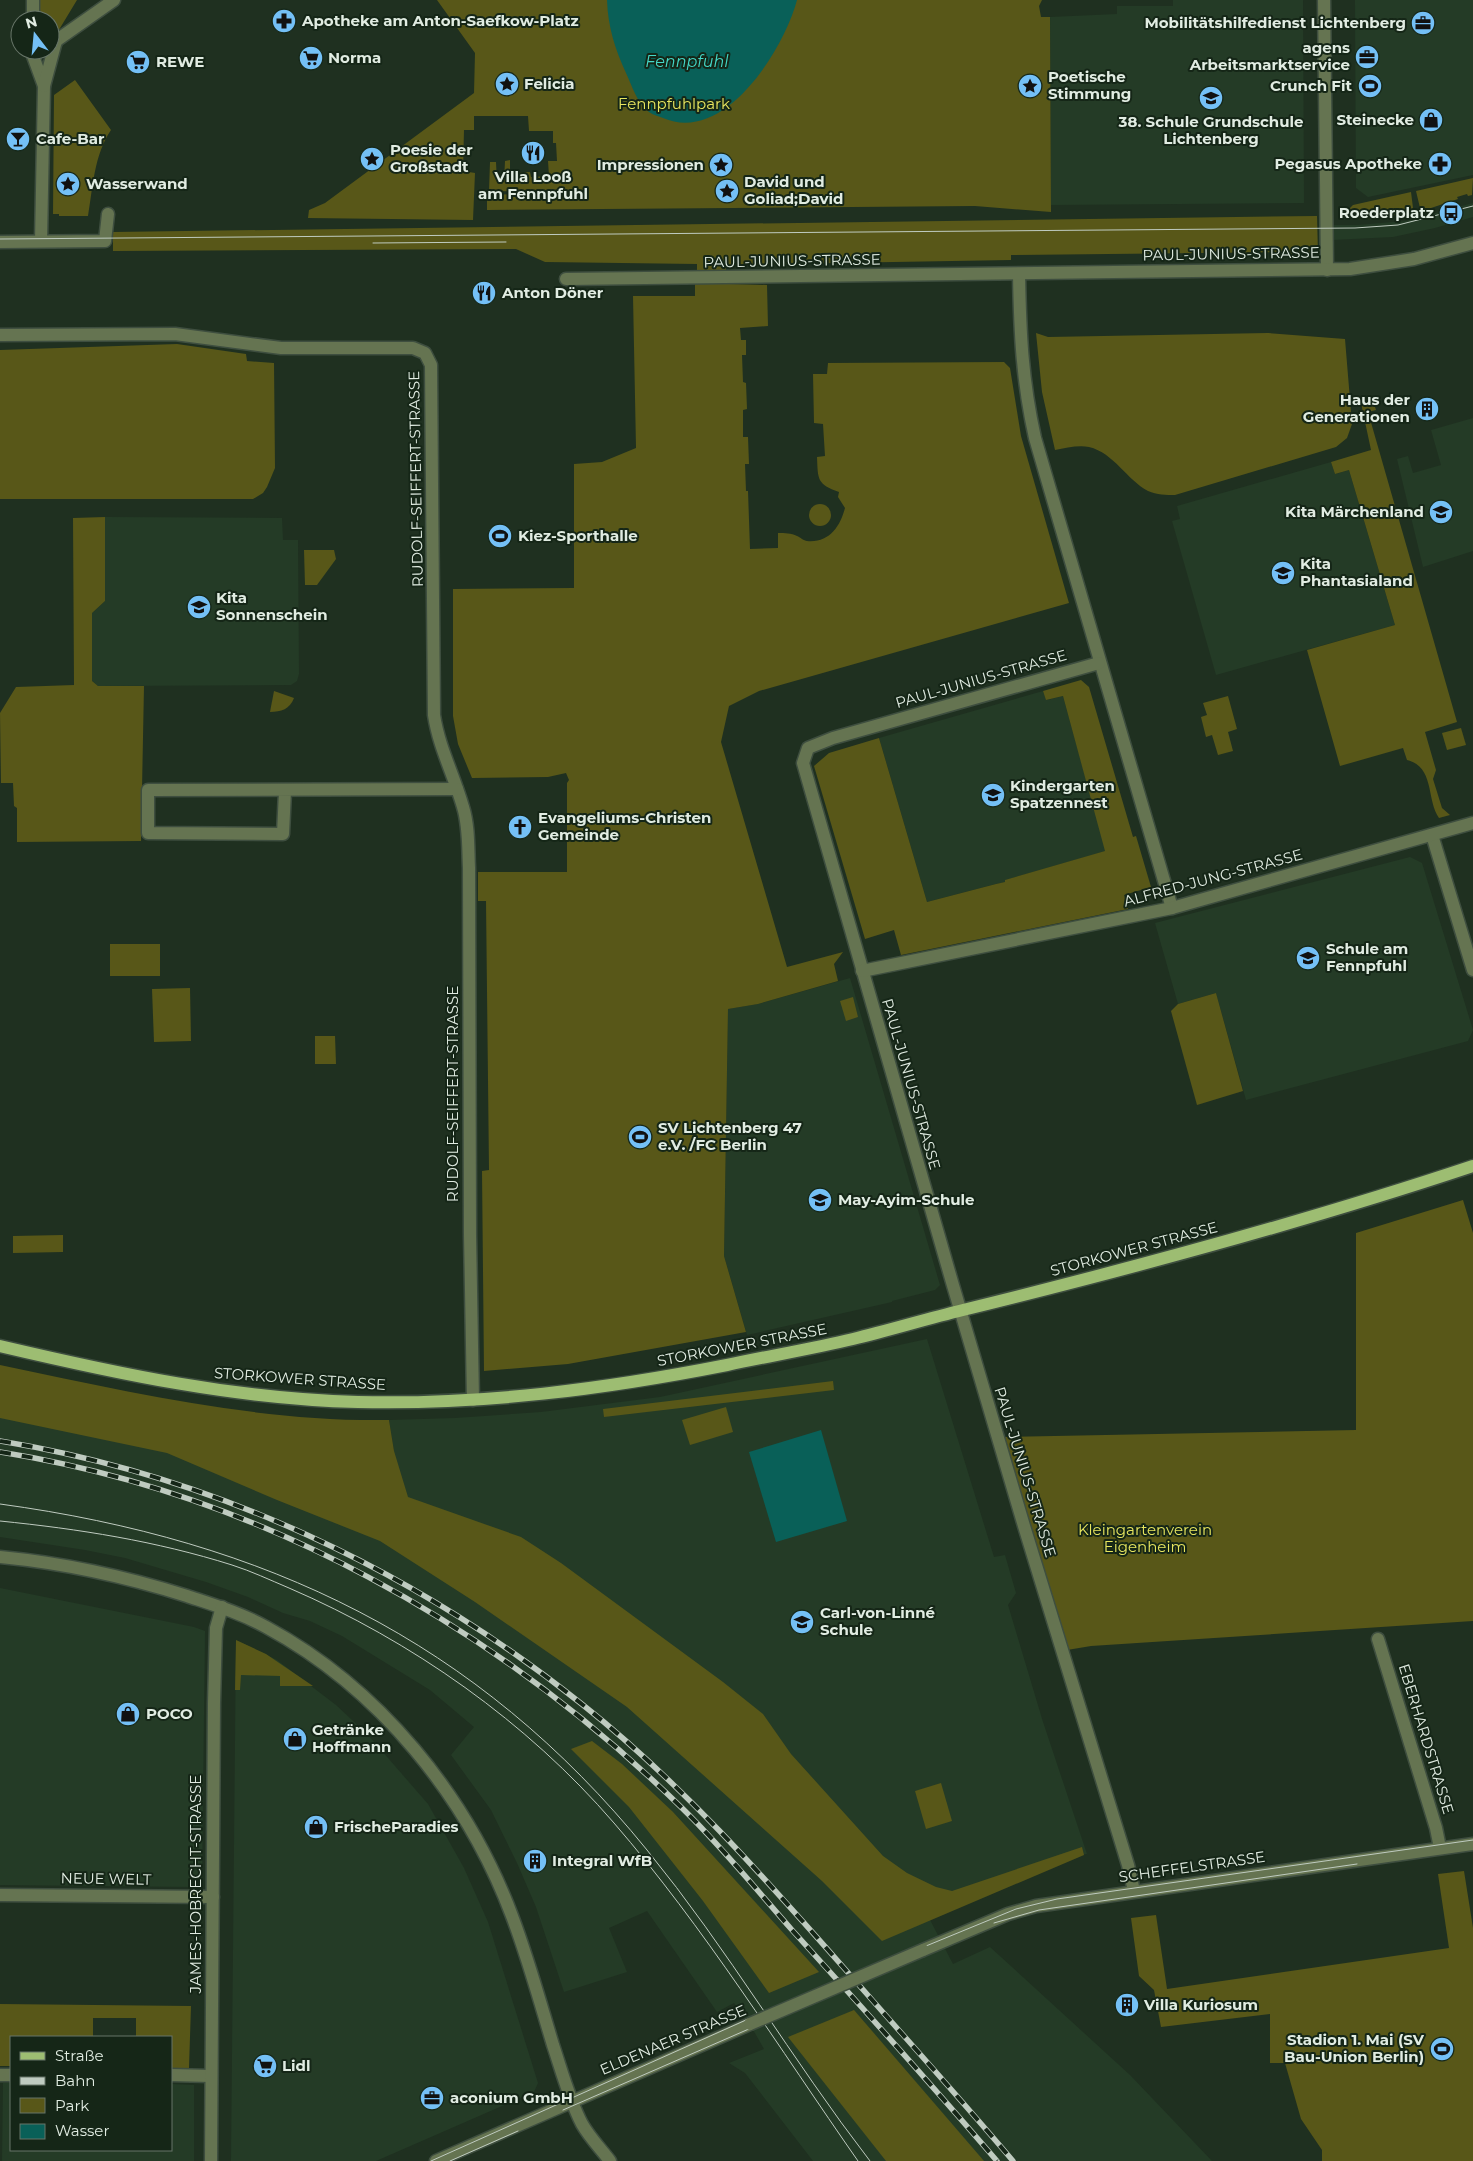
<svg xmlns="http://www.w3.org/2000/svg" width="1473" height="2161" font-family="Montserrat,sans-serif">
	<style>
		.built { fill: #243b26 }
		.green { fill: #585718 }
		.water { fill: #096058 }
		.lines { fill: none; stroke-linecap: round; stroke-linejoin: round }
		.minor-casing { stroke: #3e4e3f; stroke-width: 15 }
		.major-casing { stroke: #3e4e3f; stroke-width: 15 }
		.minor { stroke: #657451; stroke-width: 12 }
		.major { stroke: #9dbd72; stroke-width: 12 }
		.tram { stroke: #bfcbc0; stroke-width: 1 }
		.rail-casing { stroke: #bfcbc0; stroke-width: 5.5 }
		.rail { stroke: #152617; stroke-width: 4; stroke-dasharray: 11; stroke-linecap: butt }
		.minor-bridge-casing { stroke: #3e4e3f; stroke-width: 15; stroke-linecap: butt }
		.minor-bridge { stroke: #657451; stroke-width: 12 }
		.labels { text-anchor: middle; stroke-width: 4; stroke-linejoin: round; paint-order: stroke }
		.poi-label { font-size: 15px; font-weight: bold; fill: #e1ece2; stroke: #152617; text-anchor: start }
		.park-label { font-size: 15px; fill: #e8e65f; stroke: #152617 }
		.street-label { font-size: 15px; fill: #e1ece2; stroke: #152617 }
		.water-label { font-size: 16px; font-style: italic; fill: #44d8c7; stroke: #152617 }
	</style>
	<rect width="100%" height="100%" fill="#1f3020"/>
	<g class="built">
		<path d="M1173,0H1303L1304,203L1051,205L1050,17L1117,14V6H1173Z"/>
		<path d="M1355,0H1473V175L1368,197L1356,188Z"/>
		<path d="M1473,203V217L1435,228L1393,237L1332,240V225H1358L1406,221Z"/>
		<path d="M1473,418V551L1423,567L1397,459L1408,456L1413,473L1441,465L1431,430Z"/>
		<path d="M1331,462L1335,474L1349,470L1395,625L1216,675L1172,521L1180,519L1177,506Z"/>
		<path d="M105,517L282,518L283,540H298L299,674L297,681L291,685L98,686L92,681V613L105,601Z"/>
		<path d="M1043,691L1047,700L1063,696L1106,851L1006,880V882L996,884L927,902L879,738Z"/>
		<path d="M1410,857L1422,863L1473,1030L1468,1041L1246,1100L1216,993L1178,1004L1155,923Z"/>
		<path d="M850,978L940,1285L935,1290L892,1301V1302L747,1335L724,1256L728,1009L758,1004Z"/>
		<path d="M927,1339L994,1557L1005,1555L1016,1593L1008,1605L1043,1722L1087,1854L1077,1855L929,1918L953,1964L990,1947L1130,2075L1212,2161H813L745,2073L729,2063L764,2049L752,2028L734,2003L717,2012L647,1911L609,1928L627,1972L564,1992L536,1907L517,1863L491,1810L451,1755L474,1727L430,1690L342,1636L310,1621L283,1613L248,1597L206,1582L125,1558L85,1550L0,1537V1380L394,1451L389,1420L455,1418L541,1412L660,1397Z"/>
		<path d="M0,1588L194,1627L205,1631L202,1878L198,1884L194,1887L0,1885Z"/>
		<path d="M236,1640L277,1660L336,1705L368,1735L428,1804L464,1868L488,1922L538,2083L534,2092L376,2161H231Z"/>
		<path d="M3,2083H11V2150H171V2084L194,2085V2161H2Z"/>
	</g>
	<g class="green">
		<path d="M36,0H77L54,38L50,41V20H35Z"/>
		<path d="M437,0H1042L1039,6L1041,17H1050L1051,212L975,206L487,210V195L568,192L489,191L490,162H496L497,183L504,182L505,161L510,160V173L530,172L531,177L549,176L548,161H557L556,143H553V131H529L528,116H474V130H464L463,171L475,173L473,220L308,218L309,210L325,203L474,93L475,53Z"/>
		<path d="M75,80L111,130C94,155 93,187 88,216H59V214H53L54,95Z"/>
		<path d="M1473,178L1472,195L1468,196L1467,194L1457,197L1458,199L1428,209L1423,210L1420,208L1416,191Z"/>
		<path d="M1411,192L1413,208L1410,212C1397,215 1360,223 1349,215L1348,210L1353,205Z"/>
		<path d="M1317,216L1318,254L1311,257L1289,259L1288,252L1011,255V260L726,265V274H697V264L545,262L516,249L113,251V232Z"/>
		<path d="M695,283L767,285L768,326L740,328L741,340H746V355H742L743,382L746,383L747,409L743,410V437H748L749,464H745L746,491H748L750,549L778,548V533C785,533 791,533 797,536C800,537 804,541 807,541C829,543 840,527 845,508L838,497L839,492C817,484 818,480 817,457L825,456L823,424L814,423L813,374H827L828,363L1004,362L1010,368L1021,436L1069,603L759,691L729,706L721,742L787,967L843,952L834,964L838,981L758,1004L728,1009L724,1256L746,1332L568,1364L484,1371L482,1171L489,1170L486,901H478V872H567V783L569,780L566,773L548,777L472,778L458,744L453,716V589L574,588V464L602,462L636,448L633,296H695Z"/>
		<path d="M1036,333L1048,337L1268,333L1345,339L1352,424L1347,438L1336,447L1175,495C1166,495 1157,495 1148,491C1127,480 1114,453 1089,447C1078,445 1066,448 1055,450L1042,392Z"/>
		<path d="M177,344L246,354L247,361L274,363L275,468L267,487L263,493L253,499H0V350Z"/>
		<path d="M1371,395L1376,410L1368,412L1457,722L1425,732L1436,770L1433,779L1442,808L1450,815L1439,818C1426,799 1435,767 1407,760L1403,748L1340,766L1307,650L1395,625L1349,470L1335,474L1331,462L1371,450L1361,403L1365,397Z"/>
		<circle cx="820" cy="515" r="11"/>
		<path d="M105,517V601L92,613V681L98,686H144L141,841L17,842V808L14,806L13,783H1L0,713L16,687L74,685L73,518Z"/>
		<path d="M304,550H334L336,559L317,585H305Z"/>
		<path d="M1081,680L1089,687L1133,837L1136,836L1151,887L1124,895L1128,909L901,955L894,930L865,939L814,766L829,753L879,738L927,902L996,884L1005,882V880L1105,851L1063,696L1046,700L1043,691Z"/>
		<path d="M274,691L294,698C290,709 281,712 270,712Z"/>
		<path d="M1228,696L1237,729L1228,732L1233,751L1218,755L1212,735L1206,737L1201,717L1207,715L1203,703Z"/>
		<path d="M1461,728L1466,745L1447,750L1442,733Z"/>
		<rect x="110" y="944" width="50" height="32"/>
		<path d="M190,988L191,1041L154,1042L152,989Z"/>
		<path d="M1216,993L1243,1091L1197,1105L1171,1011L1178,1004Z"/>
		<path d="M853,997L858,1017L846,1021L840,1001Z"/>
		<path d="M315,1036H335L336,1064H315Z"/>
		<path d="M1463,1200L1473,1233V1621L1091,1646L1067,1650L1005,1437L1356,1430V1233Z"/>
		<path d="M63,1235V1252L13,1253V1236Z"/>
		<path d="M0,1365C129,1392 257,1422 389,1420L394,1451L408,1497L521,1537L561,1563L723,1682L763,1714L791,1754L883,1856L907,1873L936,1887L952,1891L1082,1847L1084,1855L882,1941L822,1881L627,1707L475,1602L380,1541L277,1500L167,1453L0,1418Z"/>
		<path d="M833,1381L834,1390L604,1417L603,1409Z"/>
		<path d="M726,1407L733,1432L690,1445L682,1420Z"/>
		<path d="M236,1640L266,1654L313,1686H280V1676L241,1675L240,1690H235Z"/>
		<path d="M592,1741L622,1764L673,1812L819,1972L769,1993L703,1901L629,1807L571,1749Z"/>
		<path d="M941,1783L952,1821L926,1829L915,1791Z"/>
		<path d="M1464,1871L1473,1928V2161H1322V2150L1301,2119L1285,2063H1270V2014L1161,2027L1154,1990L1139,1976L1131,1918L1156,1915L1167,1989L1449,1948L1438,1874Z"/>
		<path d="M0,2004L191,2006L189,2068H171V2037H136V2018H93V2037H11V2066H0Z"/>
		<path d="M854,2010L984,2161H886L788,2037Z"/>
	</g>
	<g class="water">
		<path d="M607,0H797C784,49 725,145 663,118C659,116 653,115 649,112C637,103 632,86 626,73C615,49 608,27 607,0Z"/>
		<path d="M821,1430L847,1521L776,1542L749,1452Z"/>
	</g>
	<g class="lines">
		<g class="minor-casing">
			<g id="minor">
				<path d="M33,0V20"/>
				<path d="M1324,0L1327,270"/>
				<path d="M50,45L114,0"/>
				<path d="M33,50V56L44,86L41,241"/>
				<path d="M44,86L56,41"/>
				<path d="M0,242L105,241L108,214"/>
				<path d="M1019,274C1020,332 1022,380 1035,438L1172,908"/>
				<path d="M566,279L1350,269L1414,259L1473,243"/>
				<path d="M0,335L175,334L281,348H413L425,353L431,365L434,715C439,748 454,775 463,807C469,826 468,848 469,868L470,1235L473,1400"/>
				<path d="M1099,663L833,738L808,748L803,763L952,1282L1024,1526L1128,1865L1134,1891"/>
				<path d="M285,791L283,834L148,833V790L457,789"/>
				<path d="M1432,835L1473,970"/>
				<path d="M862,971L1172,908L1473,823"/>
				<path d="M0,1557C63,1563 127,1577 187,1596C214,1605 241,1613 266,1627C379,1688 467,1796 512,1916C528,1958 540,2002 553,2045C562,2072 569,2099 582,2124C590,2138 601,2149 610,2161"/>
				<path d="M1378,1639L1436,1828L1440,1848"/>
				<path d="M0,1895L213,1897"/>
				<path d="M923,1950L1008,1914L1036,1906L1473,1844"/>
				<path d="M0,2075H11"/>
				<path d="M171,2075L211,2076"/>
				<path d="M211,2161L214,1703L216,1628L222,1607"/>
				<path d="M436,2161L750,2024"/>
			</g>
		</g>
		<g class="major-casing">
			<path id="major" d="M0,1346C119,1374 236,1399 358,1402C483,1405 605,1389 727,1365C769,1356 811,1349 853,1339C890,1330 926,1319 963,1310C1134,1268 1305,1222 1473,1166"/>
		</g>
		<use href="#minor" class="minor"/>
		<use href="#major" class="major"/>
		<g class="tram">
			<path d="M0,239L1355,228L1398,225L1473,206"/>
			<path d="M373,243L506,242"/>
			<path d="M0,1504C265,1540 477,1640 647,1850C728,1949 792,2060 870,2161"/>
			<path d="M0,1521C79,1529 156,1541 232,1565C251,1571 270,1580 289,1588C412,1641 527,1722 614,1823C704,1927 779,2048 858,2161"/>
			<path d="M994,1923L1039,1910L1357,1864"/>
			<path d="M563,2110L891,1967"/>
			<path d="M431,2161L746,2020L1016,1909L1057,1899L1473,1840"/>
			<path d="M450,2161L518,2131"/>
		</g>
		<g class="rail-casing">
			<g id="rail">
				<path d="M0,1441C214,1476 414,1570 583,1705C680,1782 762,1875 844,1968C900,2032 958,2096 1013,2161"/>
				<path d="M0,1452C259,1493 496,1626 682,1808C721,1846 756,1889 792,1930C861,2006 930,2083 997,2161"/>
			</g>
		</g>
		<use href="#rail" class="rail"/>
		<g class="minor-bridge-casing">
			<path id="minor-bridge" d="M750,2024L923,1950"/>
		</g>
		<use href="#minor-bridge" class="minor-bridge"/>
	</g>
	<defs>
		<g id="pharmacy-disc" transform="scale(1.25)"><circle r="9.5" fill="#74c0f6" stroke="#152617"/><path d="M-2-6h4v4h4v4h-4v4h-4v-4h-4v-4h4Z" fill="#111"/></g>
		<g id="office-disc" transform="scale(1.25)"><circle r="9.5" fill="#74c0f6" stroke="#152617"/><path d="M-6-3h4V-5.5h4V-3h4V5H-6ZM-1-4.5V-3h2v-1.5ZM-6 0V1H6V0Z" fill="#111"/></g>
		<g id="supermarket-disc" transform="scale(1.25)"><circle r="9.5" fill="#74c0f6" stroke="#152617"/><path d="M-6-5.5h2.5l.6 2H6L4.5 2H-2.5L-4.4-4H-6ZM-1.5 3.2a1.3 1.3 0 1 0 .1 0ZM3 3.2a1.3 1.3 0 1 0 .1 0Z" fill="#111"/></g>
		<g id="sight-disc" transform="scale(1.25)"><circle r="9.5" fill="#74c0f6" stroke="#152617"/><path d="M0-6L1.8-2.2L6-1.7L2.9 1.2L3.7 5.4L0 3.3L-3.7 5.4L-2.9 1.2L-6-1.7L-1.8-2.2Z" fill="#111"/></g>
		<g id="stadium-disc" transform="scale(1.25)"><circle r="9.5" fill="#74c0f6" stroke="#152617"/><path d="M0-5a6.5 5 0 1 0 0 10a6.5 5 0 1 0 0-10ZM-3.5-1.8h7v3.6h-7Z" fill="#111"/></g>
		<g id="school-disc" transform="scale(1.25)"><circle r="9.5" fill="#74c0f6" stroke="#152617"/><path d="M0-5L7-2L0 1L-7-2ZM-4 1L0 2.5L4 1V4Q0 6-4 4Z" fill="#111"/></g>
		<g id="shop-disc" transform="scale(1.25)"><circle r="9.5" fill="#74c0f6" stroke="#152617"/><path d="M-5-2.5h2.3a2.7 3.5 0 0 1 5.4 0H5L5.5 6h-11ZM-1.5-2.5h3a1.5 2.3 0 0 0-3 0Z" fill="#111"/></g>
		<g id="bar-disc" transform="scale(1.25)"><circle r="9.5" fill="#74c0f6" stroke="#152617"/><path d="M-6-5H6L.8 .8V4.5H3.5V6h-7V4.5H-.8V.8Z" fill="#111"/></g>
		<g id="restaurant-disc" transform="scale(1.25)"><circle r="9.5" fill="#74c0f6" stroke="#152617"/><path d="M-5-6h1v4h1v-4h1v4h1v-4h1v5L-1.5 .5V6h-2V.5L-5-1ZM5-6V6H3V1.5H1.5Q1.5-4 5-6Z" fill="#111"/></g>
		<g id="bus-disc" transform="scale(1.25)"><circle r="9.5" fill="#74c0f6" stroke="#152617"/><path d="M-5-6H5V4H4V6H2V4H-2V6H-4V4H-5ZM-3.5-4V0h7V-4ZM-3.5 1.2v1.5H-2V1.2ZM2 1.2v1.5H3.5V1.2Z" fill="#111"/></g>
		<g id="building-disc" transform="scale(1.25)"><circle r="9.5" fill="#74c0f6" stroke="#152617"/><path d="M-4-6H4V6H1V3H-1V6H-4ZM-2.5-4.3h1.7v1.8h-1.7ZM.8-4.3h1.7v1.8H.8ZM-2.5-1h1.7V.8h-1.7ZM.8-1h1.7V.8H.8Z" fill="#111"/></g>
		<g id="church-disc" transform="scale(1.25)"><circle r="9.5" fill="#74c0f6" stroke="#152617"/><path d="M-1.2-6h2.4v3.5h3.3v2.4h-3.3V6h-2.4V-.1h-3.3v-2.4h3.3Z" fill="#111"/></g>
	</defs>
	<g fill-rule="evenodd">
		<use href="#pharmacy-disc" x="284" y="21"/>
		<use href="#office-disc" x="1423" y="23"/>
		<use href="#office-disc" x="1367" y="57"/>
		<use href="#supermarket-disc" x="311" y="58"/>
		<use href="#supermarket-disc" x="138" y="62"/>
		<use href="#sight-disc" x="507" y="84"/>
		<use href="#sight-disc" x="1030" y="86"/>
		<use href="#stadium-disc" x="1370" y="86"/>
		<use href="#school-disc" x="1211" y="98"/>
		<use href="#shop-disc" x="1431" y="120"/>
		<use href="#bar-disc" x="18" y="139"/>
		<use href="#restaurant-disc" x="533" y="153"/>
		<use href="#sight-disc" x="372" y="159"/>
		<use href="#pharmacy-disc" x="1440" y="164"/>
		<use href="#sight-disc" x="721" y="165"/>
		<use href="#sight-disc" x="68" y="184"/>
		<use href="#sight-disc" x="727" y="191"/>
		<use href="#bus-disc" x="1451" y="213"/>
		<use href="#restaurant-disc" x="484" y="293"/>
		<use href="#building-disc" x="1427" y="409"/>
		<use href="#school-disc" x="1441" y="512"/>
		<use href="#stadium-disc" x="500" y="536"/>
		<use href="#school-disc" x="1283" y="573"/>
		<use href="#school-disc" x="199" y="607"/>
		<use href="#school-disc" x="993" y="795"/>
		<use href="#church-disc" x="520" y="827"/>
		<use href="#school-disc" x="1308" y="958"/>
		<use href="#stadium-disc" x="640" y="1137"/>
		<use href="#school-disc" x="820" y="1200"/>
		<use href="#school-disc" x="802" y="1622"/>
		<use href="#shop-disc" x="128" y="1714"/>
		<use href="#shop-disc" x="295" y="1739"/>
		<use href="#shop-disc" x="316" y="1827"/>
		<use href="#building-disc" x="535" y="1861"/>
		<use href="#building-disc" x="1127" y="2005"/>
		<use href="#stadium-disc" x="1442" y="2049"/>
		<use href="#supermarket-disc" x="265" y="2066"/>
		<use href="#office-disc" x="432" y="2098"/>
	</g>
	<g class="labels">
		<g class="poi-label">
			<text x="302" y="26">Apotheke am Anton-Saefkow-Platz</text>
			<text x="1406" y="28" text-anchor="end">Mobilitätshilfedienst Lichtenberg</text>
			<text x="1350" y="53" text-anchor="end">agens<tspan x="1350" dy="17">Arbeitsmarktservice</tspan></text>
			<text x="328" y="63">Norma</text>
			<text x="156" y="67">REWE</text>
			<text x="1048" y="82">Poetische<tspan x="1048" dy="17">Stimmung</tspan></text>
			<text x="524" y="89">Felicia</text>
			<text x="1352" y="91" text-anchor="end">Crunch Fit</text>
			<text x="1414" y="125" text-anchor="end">Steinecke</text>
			<text x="1211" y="127" text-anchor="middle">38. Schule Grundschule<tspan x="1211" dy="17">Lichtenberg</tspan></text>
			<text x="36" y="144">Cafe-Bar</text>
			<text x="390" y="155">Poesie der<tspan x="390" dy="17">Großstadt</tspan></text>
			<text x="1422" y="169" text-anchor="end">Pegasus Apotheke</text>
			<text x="704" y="170" text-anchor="end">Impressionen</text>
			<text x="533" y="182" text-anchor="middle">Villa Looß<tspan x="533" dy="17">am Fennpfuhl</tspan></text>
			<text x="744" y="187">David und<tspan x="744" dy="17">Goliad;David</tspan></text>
			<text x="86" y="189">Wasserwand</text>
			<text x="1434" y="218" text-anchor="end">Roederplatz</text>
			<text x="502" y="298">Anton Döner</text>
			<text x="1410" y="405" text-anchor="end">Haus der<tspan x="1410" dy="17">Generationen</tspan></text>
			<text x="1424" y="517" text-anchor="end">Kita Märchenland</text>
			<text x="518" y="541">Kiez-Sporthalle</text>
			<text x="1300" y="569">Kita<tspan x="1300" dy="17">Phantasialand</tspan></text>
			<text x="216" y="603">Kita<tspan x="216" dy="17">Sonnenschein</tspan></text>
			<text x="1010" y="791">Kindergarten<tspan x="1010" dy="17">Spatzennest</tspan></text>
			<text x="538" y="823">Evangeliums-Christen<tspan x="538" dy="17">Gemeinde</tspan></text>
			<text x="1326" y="954">Schule am<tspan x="1326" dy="17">Fennpfuhl</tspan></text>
			<text x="658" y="1133">SV Lichtenberg 47<tspan x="658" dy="17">e.V. /FC Berlin</tspan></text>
			<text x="838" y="1205">May-Ayim-Schule</text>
			<text x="820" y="1618">Carl-von-Linné<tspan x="820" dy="17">Schule</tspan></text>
			<text x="146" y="1719">POCO</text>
			<text x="312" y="1735">Getränke<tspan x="312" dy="17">Hoffmann</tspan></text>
			<text x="334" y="1832">FrischeParadies</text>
			<text x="552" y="1866">Integral WfB</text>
			<text x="1144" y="2010">Villa Kuriosum</text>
			<text x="1424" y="2045" text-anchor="end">Stadion 1. Mai (SV<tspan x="1424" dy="17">Bau-Union Berlin)</tspan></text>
			<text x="282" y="2071">Lidl</text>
			<text x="450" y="2103">aconium GmbH</text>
		</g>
		<g class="park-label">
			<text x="674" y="109">Fennpfuhlpark</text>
			<text x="1145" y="1535">Kleingartenverein<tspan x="1145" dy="17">Eigenheim</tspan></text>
		</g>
		<g class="street-label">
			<text transform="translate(1231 254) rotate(-1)" y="5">PAUL-JUNIUS-STRASSE</text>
			<text transform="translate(792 261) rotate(-1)" y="5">PAUL-JUNIUS-STRASSE</text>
			<text transform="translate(416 479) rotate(-91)" y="5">RUDOLF-SEIFFERT-STRASSE</text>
			<text transform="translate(981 679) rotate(-16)" y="5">PAUL-JUNIUS-STRASSE</text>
			<text transform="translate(1213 878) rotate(-15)" y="5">ALFRED-JUNG-STRASSE</text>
			<text transform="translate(911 1084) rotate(74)" y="5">PAUL-JUNIUS-STRASSE</text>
			<text transform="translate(453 1094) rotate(-90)" y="5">RUDOLF-SEIFFERT-STRASSE</text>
			<text transform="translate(1134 1249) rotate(-15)" y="5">STORKOWER STRASSE</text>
			<text transform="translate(742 1345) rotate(-11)" y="5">STORKOWER STRASSE</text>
			<text transform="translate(300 1379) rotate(4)" y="5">STORKOWER STRASSE</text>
			<text transform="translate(1025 1472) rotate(73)" y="5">PAUL-JUNIUS-STRASSE</text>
			<text transform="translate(1426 1739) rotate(73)" y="5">EBERHARDSTRASSE</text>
			<text transform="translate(1192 1867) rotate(-8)" y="5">SCHEFFELSTRASSE</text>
			<text transform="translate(106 1879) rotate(1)" y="5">NEUE WELT</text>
			<text transform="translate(196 1884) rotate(-90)" y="5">JAMES-HOBRECHT-STRASSE</text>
			<text transform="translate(673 2040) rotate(-23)" y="5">ELDENAER STRASSE</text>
		</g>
		<g class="water-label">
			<text x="687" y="67">Fennpfuhl</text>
		</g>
	</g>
	<rect x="10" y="2036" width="162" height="115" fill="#152617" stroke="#677568"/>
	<rect x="20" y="2052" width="25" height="8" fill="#9dbd72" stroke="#677568"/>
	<text x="55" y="2061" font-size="15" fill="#e1ece2">Straße</text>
	<rect x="20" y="2077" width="25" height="8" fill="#bfcbc0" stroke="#677568"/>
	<text x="55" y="2086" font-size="15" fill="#e1ece2">Bahn</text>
	<rect x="20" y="2098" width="25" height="15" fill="#585718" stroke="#677568"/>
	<text x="55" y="2111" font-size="15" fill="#e1ece2">Park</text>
	<rect x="20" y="2124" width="25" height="15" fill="#096058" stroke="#677568"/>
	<text x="55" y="2136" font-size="15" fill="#e1ece2">Wasser</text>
	<g transform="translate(35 35) rotate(344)"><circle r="24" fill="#152617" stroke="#677568"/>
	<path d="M0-4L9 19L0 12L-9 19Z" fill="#74c0f6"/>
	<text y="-8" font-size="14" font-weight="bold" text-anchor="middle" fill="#e1ece2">N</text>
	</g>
</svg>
